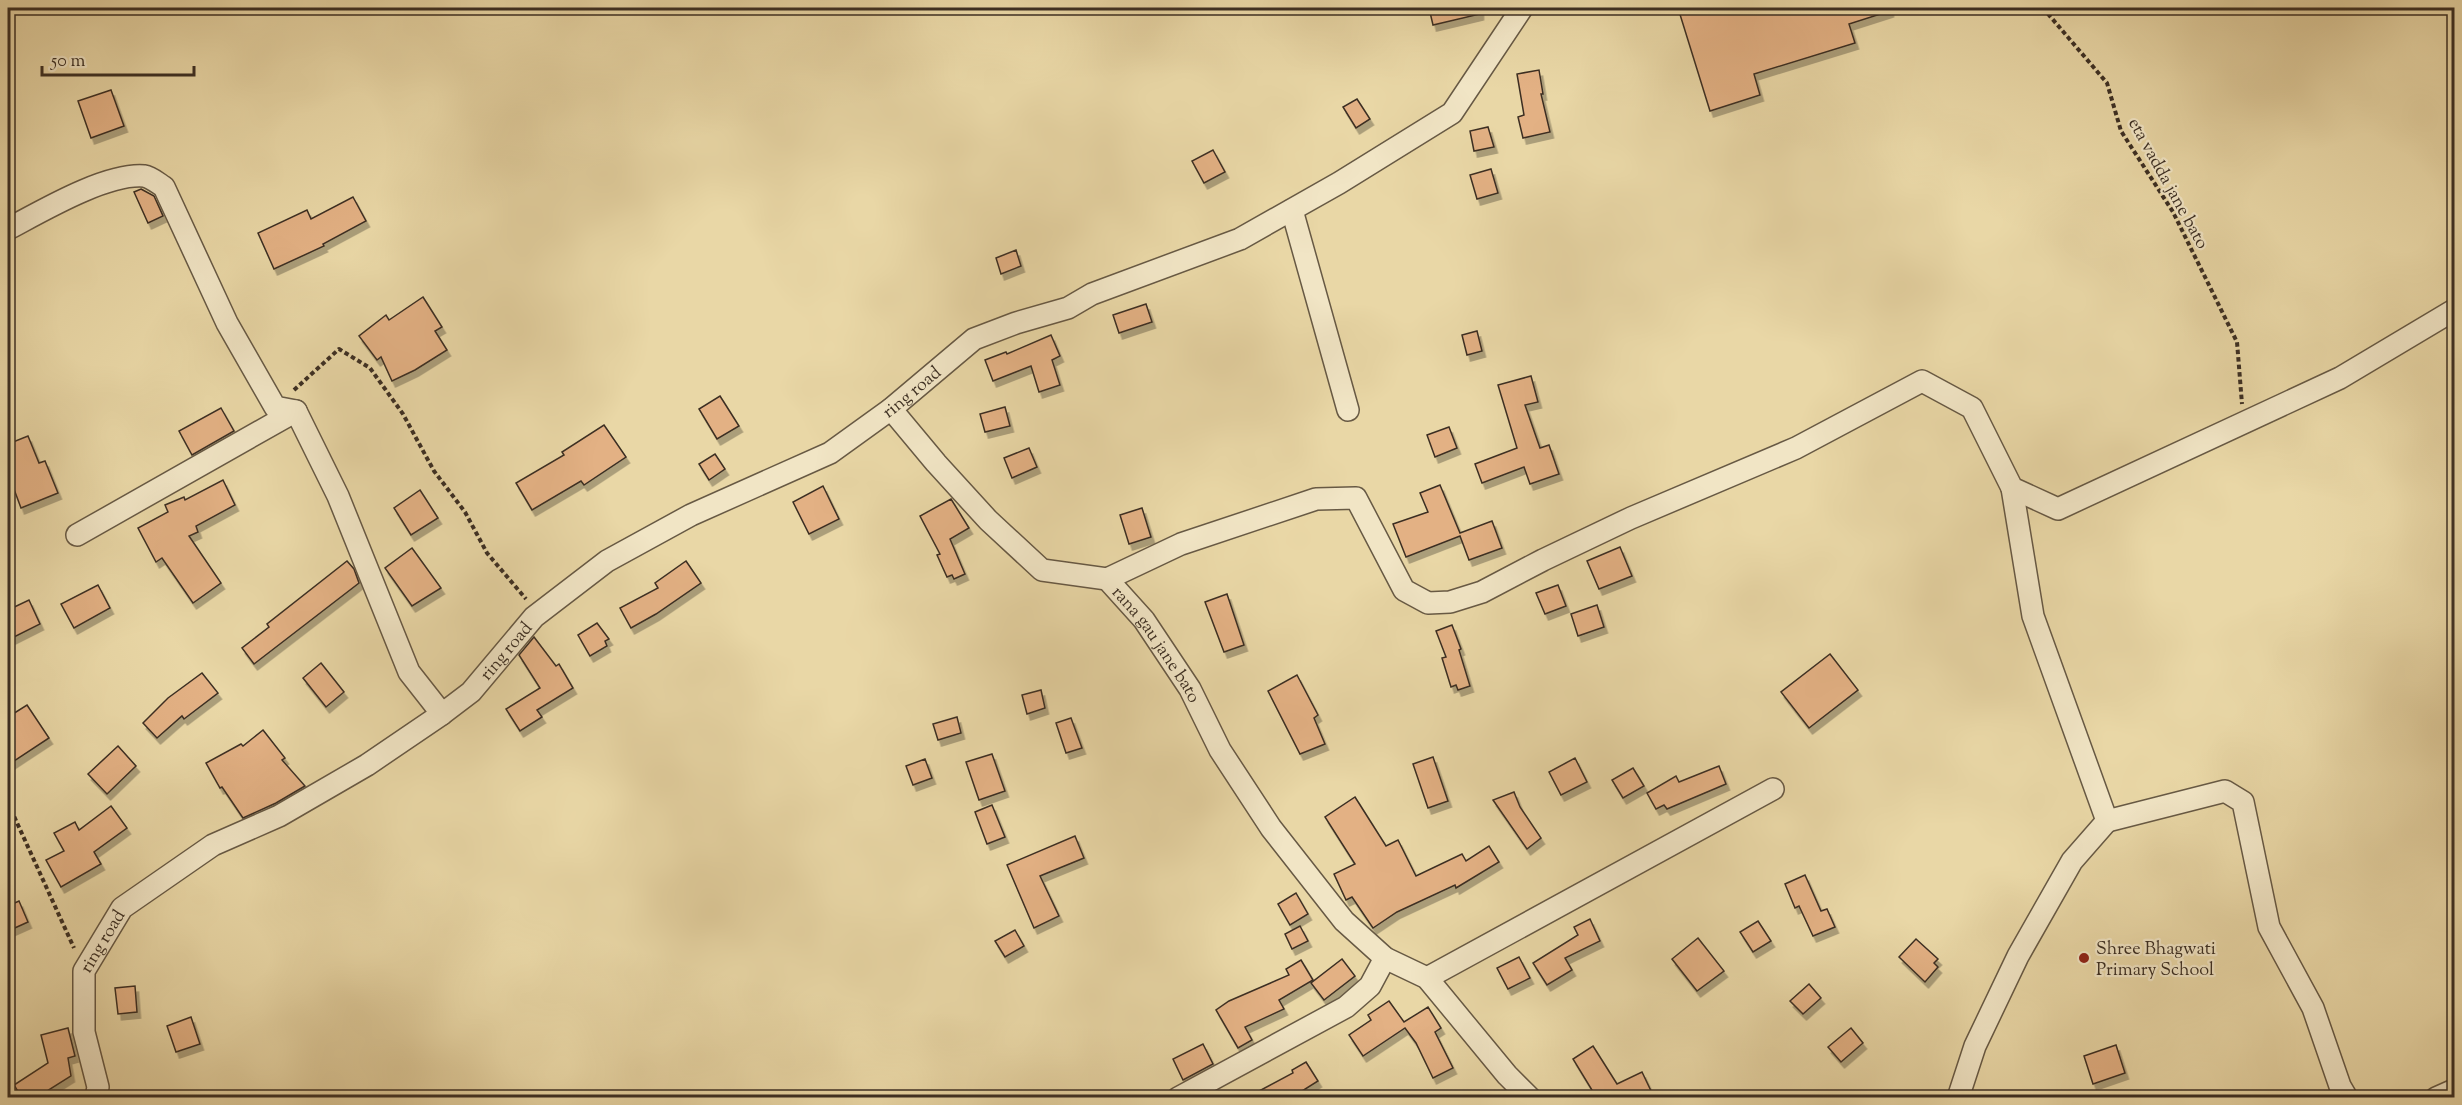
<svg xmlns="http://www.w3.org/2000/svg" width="2462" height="1105" font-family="'Sorts Mill Goudy',serif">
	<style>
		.building { fill: #e3b184; stroke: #3c2f23; stroke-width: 1.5; filter: url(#shadow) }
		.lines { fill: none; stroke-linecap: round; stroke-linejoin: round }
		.street-casing { stroke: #675944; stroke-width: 24 }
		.path { stroke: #3c2f23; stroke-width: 4; stroke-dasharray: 4.5 3; stroke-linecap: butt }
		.street { stroke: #f1e5c5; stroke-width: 21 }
		.poi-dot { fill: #8f2418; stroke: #f1e5c5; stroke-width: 2 }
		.labels { text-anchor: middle; stroke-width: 4.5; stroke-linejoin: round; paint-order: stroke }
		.street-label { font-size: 18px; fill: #3c2f23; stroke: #f1e5c5 }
		.poi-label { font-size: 18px; fill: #3c2f23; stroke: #f1e5c5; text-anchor: start }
	</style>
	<defs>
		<filter id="shadow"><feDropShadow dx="3.5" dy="6" stdDeviation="0" flood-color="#0004"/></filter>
	</defs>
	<rect width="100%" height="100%" fill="#e9d7a6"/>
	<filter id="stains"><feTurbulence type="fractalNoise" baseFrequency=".00333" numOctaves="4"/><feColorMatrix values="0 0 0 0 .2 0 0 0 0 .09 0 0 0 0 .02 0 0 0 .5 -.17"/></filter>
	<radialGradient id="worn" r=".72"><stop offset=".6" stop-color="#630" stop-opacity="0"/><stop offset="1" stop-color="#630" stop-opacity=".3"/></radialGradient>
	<g class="building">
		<path d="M1429,8H1480V14L1433,25Z"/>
		<path d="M1678,8H1890V11L1849,24L1855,43L1754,74L1760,95L1710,111Z"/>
		<path d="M1539,70L1543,94H1541L1550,132L1523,138L1518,117L1524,115L1517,74Z"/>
		<path d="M111,90L124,126L91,138L78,101Z"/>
		<path d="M1357,99L1370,119L1356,128L1343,107Z"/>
		<path d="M1488,127L1494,147L1474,151L1470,131Z"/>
		<path d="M1213,150L1225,172L1204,183L1192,161Z"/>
		<path d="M1491,169L1498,193L1477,199L1470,175Z"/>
		<path d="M141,189L154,196L163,216L148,223L134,192Z"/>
		<path d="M353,197L366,221L323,244L324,246L274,269L258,233L307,210L311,219Z"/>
		<path d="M1016,250L1021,266L1001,274L996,258Z"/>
		<path d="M423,297L442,327L435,331L447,350L415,370L392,381L381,357L377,360L359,336L386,315L389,320Z"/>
		<path d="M1146,304L1152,322L1119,333L1113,315Z"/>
		<path d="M1477,331L1482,351L1467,355L1462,335Z"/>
		<path d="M1051,335L1060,356L1052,360L1060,385L1039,392L1031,366L993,381L985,360L1006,352L1007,354Z"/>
		<path d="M1531,376L1538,402L1525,405L1540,448L1549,445L1559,474L1530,484L1524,467L1482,483L1475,464L1517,448L1498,385Z"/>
		<path d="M720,396L739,426L717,439L699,409Z"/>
		<path d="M1005,407L1010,426L985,432L980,414Z"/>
		<path d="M221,408L234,431L192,455L179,431Z"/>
		<path d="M604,425L626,457L584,485L581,481L532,510L516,483L564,455L562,452Z"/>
		<path d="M1449,427L1457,448L1435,457L1427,435Z"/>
		<path d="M28,436L39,463L45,461L58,493L21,508L8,473V444Z"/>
		<path d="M1029,448L1037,467L1012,478L1004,458Z"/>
		<path d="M715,454L725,469L709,480L699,464Z"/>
		<path d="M223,480L235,505L196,526L198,532L189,536L221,583L193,603L162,558L156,562L138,528L168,512L165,505L184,497L185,500Z"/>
		<path d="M1440,485L1460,533L1492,521L1502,548L1469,560L1460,536L1406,557L1393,524L1428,512L1420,493Z"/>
		<path d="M823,486L839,519L809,534L793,502Z"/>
		<path d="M420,490L438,518L411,535L394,508Z"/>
		<path d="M951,499L969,528L950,539L965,574L954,579L952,575L947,577L937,555L940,554L920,516Z"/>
		<path d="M1142,508L1151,537L1129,544L1120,515Z"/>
		<path d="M1620,547L1632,576L1599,589L1587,561Z"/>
		<path d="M412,548L441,588L412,606L385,568Z"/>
		<path d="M347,561L354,569L359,583L254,664L242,648L269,627L267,624Z"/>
		<path d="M686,561L701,583L656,614L631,628L620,608L658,588L655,583Z"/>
		<path d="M98,585L110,608L74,628L61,604Z"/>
		<path d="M1558,585L1566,606L1545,614L1536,593Z"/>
		<path d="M1227,594L1244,645L1224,652L1205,602Z"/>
		<path d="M29,600L40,624L8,640V610Z"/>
		<path d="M1597,605L1604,627L1578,636L1571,614Z"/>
		<path d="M597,623L609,639L605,641L607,646L590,656L578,635Z"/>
		<path d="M1452,625L1461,649L1459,650L1470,686L1458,690L1456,685L1451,687L1442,658L1446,657L1436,631Z"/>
		<path d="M534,637L556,666L559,664L573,688L537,710L542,717L520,731L506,709L540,688L519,655Z"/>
		<path d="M1830,654L1858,690L1809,728L1781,692Z"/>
		<path d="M321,663L344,692L326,707L303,678Z"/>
		<path d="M202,673L218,693L184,719L182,716L157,738L143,723L168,698Z"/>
		<path d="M1297,675L1318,715L1314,718L1325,744L1300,754L1268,691Z"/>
		<path d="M1041,690L1045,708L1027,714L1022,695Z"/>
		<path d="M27,705L49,738L8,765V717Z"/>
		<path d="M957,717L961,733L938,740L933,724Z"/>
		<path d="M1071,718L1082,748L1066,753L1056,723Z"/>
		<path d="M263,730L285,758L282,760L305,786L276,803L243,818L222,787L220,788L206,763L241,744L243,746Z"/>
		<path d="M118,746L136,766L107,794L88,774Z"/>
		<path d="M992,754L1005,791L979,800L966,762Z"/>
		<path d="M1433,757L1448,801L1428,808L1413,764Z"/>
		<path d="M1575,758L1587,782L1561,795L1549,772Z"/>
		<path d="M925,759L932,778L913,785L906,766Z"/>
		<path d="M1719,766L1726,784L1667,809L1664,805L1656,809L1647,793L1676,776L1679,782Z"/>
		<path d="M1633,768L1644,786L1623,798L1612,780Z"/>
		<path d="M1514,792L1520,807L1541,838L1527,849L1493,800Z"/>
		<path d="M1355,797L1386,846L1398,840L1416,876L1462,854L1466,861L1489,846L1499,862L1456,888L1455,885L1397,912L1373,928L1352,897L1346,900L1334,874L1355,864L1325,817Z"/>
		<path d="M992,805L1005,837L987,844L975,812Z"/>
		<path d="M111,806L127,828L94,852L101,864L61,887L46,860L64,851L54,833L75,822L79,830Z"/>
		<path d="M1075,836L1084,858L1040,876L1059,916L1034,928L1007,865Z"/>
		<path d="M1805,875L1821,911L1827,909L1835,927L1813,936L1799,906L1795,908L1785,884Z"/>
		<path d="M1296,893L1308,914L1290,925L1278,904Z"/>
		<path d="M19,901L28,922L8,931V906Z"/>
		<path d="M1590,919L1600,941L1565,958L1572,970L1547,985L1533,963L1578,935L1574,927Z"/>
		<path d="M1758,921L1771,941L1753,952L1740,932Z"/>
		<path d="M1300,926L1308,941L1292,949L1285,934Z"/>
		<path d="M1015,930L1024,946L1005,957L995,941Z"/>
		<path d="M1698,938L1724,971L1697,991L1672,959Z"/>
		<path d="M1916,939L1938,959L1934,963L1938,967L1925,982L1899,957Z"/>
		<path d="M1519,957L1530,978L1508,989L1497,968Z"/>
		<path d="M1342,959L1355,976L1324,1000L1311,983Z"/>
		<path d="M1301,960L1313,980L1279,1000L1284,1009L1245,1027L1252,1040L1238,1048L1216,1010L1229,1001L1289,975L1286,969Z"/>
		<path d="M1809,984L1821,998L1803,1014L1790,1001Z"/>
		<path d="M135,986L137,1012L118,1014L115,988Z"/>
		<path d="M1389,1001L1404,1022L1428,1007L1441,1028L1435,1032L1453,1068L1433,1078L1416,1043L1405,1028L1363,1056L1349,1035L1371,1020L1368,1015Z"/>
		<path d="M191,1017L200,1044L176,1052L167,1026Z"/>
		<path d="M68,1028L75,1056L68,1058L71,1076L36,1098H22L14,1085L48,1063L41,1035Z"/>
		<path d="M1851,1028L1863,1043L1841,1062L1828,1047Z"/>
		<path d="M1203,1044L1213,1064L1183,1080L1173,1059Z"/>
		<path d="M2116,1045L2125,1073L2093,1084L2084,1056Z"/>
		<path d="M1593,1046L1617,1084L1642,1072L1652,1093L1644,1098H1589L1595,1095L1573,1059Z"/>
		<path d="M1306,1062L1318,1081L1291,1098H1246L1293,1073L1292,1070Z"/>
	</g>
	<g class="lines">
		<g class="street-casing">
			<g id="street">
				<path d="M1292,210L1348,410"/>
				<path d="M8,229C42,211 106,173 144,176C151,177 159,184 164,187L227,323L275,407L296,411L338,496L409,672L442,714"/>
				<path id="s1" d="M891,409L936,463L988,520L1042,570L1107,579L1144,620L1190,689L1220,750L1271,828L1344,921L1385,958L1427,978L1507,1075L1530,1098"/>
				<path d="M77,535L296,411"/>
				<path d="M1107,579L1181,544L1316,499L1356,498L1404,590L1428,603L1450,602L1482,592L1543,560L1631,518L1796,448L1922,381L1972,408L2012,488L2058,509L2340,378L2454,310"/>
				<path d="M2107,821L2225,791L2243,802L2269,927L2313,1008L2340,1086L2347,1098"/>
				<path d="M1427,978L1773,789"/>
				<path id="s2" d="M96,1098L98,1087L84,1032V971L122,908L213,845L279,816L367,765L442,714L471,692L534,617L607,561L691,515L830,453L891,409L974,339L1016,323L1068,308L1092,294L1240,239L1339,183L1452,113L1522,8"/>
				<path d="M1178,1098L1346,1007L1370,986L1385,958"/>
				<path d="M1958,1098L1975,1046L2018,956L2072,861L2107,821L2033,616L2012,488"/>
				<path d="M2436,1098L2454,1090"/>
			</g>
		</g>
		<g class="path">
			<path d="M2043,8L2107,83L2121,131L2173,212L2237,342L2242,404"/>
			<path d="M294,390L339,349L370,368L403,414L434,471L465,512L487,553L526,599"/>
			<path d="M8,803L74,948"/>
		</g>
		<use href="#street" class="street"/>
	</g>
	<circle class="poi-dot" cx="2084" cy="958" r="6"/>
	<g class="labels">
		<g class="street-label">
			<text transform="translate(2169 183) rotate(61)" y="6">eta vadda jane bato</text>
			<text dy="6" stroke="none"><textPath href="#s2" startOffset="1154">ring road</textPath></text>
			<text dy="6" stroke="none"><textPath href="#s1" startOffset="369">rana gau jane bato</textPath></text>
			<text dy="6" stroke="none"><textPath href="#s2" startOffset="668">ring road</textPath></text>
			<text dy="6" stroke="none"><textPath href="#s2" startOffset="164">ring road</textPath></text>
		</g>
		<g class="poi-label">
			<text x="2096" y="954">Shree Bhagwati<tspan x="2096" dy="21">Primary School</tspan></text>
		</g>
	</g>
	<rect width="2462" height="1105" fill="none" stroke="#e9d7a6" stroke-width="30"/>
	<rect x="9" y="9" width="2444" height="1087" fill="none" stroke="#3c2f23" stroke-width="3"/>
	<rect x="15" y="15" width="2432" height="1075" fill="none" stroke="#3c2f23" stroke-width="1.5"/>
	<path d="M42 66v9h152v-9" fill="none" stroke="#3c2f23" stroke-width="3"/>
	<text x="51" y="66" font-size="18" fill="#3c2f23" stroke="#f1e5c5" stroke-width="4.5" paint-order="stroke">50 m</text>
	<rect width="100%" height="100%" filter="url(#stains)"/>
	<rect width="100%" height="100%" fill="url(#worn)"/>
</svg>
